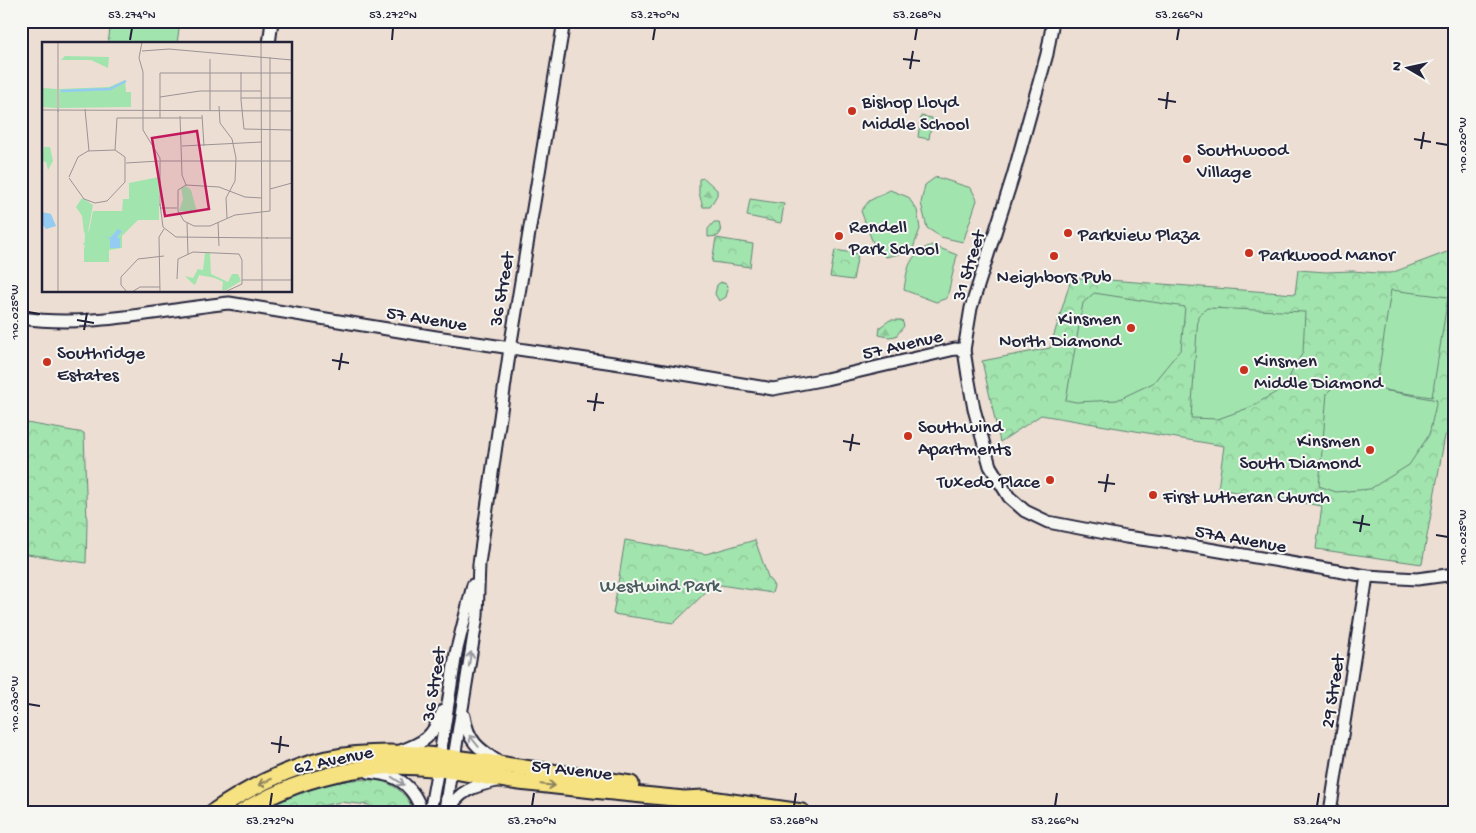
<svg xmlns="http://www.w3.org/2000/svg" width="1476" height="833" font-family="'Gochi Hand',sans-serif">
	<style>
		.forest { fill: url(#forest-firs); stroke: #628374 }
		.park { fill: url(#park-crowns); stroke: #628374 }
		.garden { fill: #a2e4ae; stroke: #628374 }
		.lines { fill: none; stroke-linecap: round; stroke-linejoin: round }
		.minor-casing { stroke: #22223b; stroke-width: 15 }
		.major-casing { stroke: #22223b; stroke-width: 19 }
		.minor { stroke: #f6f6f2; stroke-width: 11 }
		.major { stroke: #f6e281; stroke-width: 15 }
		.oneway { stroke: #9797a0 }
		.oneway2 { stroke: #8c825e }
		.ticks { fill: none; stroke: #22223b; stroke-width: 2 }
		.poi-dot { fill: #c8321e; stroke: #f6f6f2; stroke-width: 2 }
		.labels { text-anchor: middle; stroke-width: 4; stroke-linejoin: round; paint-order: stroke }
		.poi-label { font-size: 19px; fill: #22223b; stroke: #f6f6f2; text-anchor: start }
		.street-label { font-size: 19px; fill: #22223b; stroke: #f6f6f2 }
		.park-label { font-size: 19px; fill: #485c5e; stroke: #f6f6f2 }
		.inset-river { fill: none; stroke: #94cbf3; stroke-width: 2.5 }
		.inset-road { fill: none; stroke: #9b9396; stroke-width: 1 }
		.view { fill: #c2185b; fill-opacity: 0.15; stroke: #c2185b; stroke-width: 2.5 }
		.inset-edge { fill: none; stroke: #22223b; stroke-width: 2.5 }
		.neatline { fill: none; stroke: #22223b; stroke-width: 2 }
		.ticks-label { font-size: 12px; text-anchor: middle; fill: #22223b }
	</style>
	<defs>
		<pattern id="forest-firs" width="22" height="20" patternUnits="userSpaceOnUse" patternTransform="scale(1.25)"><rect width="22" height="20" fill="#a2e4ae"/><path d="M5 1l3.5 6h-7zM16 11l3.5 6h-7z" fill="#8bc397"/></pattern>
		<pattern id="park-crowns" width="20" height="18" patternUnits="userSpaceOnUse" patternTransform="scale(1.25)"><rect width="20" height="18" fill="#a2e4ae"/><path d="M2 6a3 3 0 1 1 6 0M12 15a3 3 0 1 1 6 0" fill="none" stroke="#8bc397"/></pattern>
	</defs>
	<rect width="100%" height="100%" fill="#ecded2"/>
	<filter id="ink" filterUnits="userSpaceOnUse"><feTurbulence type="fractalNoise" baseFrequency=".02" numOctaves="2"/><feDisplacementMap in="SourceGraphic" scale="10" xChannelSelector="R" yChannelSelector="G"/><feConvolveMatrix kernelMatrix="1 2 1 2 8 2 1 2 1" color-interpolation-filters="sRGB"/></filter>
	<g filter="url(#ink)">
		<g class="forest">
			<path d="M704,178L717,190V195L710,207H703L699,193V179Z"/>
			<path d="M714,222H719L721,232L718,236L708,237V229Z"/>
			<path d="M721,282L726,284L728,289L726,297L719,301L715,294L717,285Z"/>
			<path d="M890,320H902L904,326L896,336L889,337L879,335L880,327Z"/>
		</g>
		<g class="park">
			<path d="M750,199L784,204L781,223L747,216Z"/>
			<path d="M716,238L753,244L750,267L712,262Z"/>
			<path d="M1455,249V422L1445,436L1422,564L1316,549L1322,506L1218,489L1224,446L1041,415L1000,442L982,361L1050,348L1071,279L1082,278L1295,294L1298,270L1326,272L1353,271L1377,273H1391Z"/>
			<path d="M835,250L858,254L853,280L830,277Z"/>
			<path d="M21,422L84,433L87,523L86,563L21,553Z"/>
			<path d="M625,540L706,554L755,540L768,577L774,586L772,593L714,584L674,623L613,614Z"/>
			<path d="M352,780C360,780 369,779 376,780C394,783 409,795 413,812H375L369,805L341,802L316,807L303,812H255L277,800L315,786Z"/>
		</g>
		<g class="garden">
			<path d="M111,21H180L177,44H108Z"/>
			<path d="M921,116L932,118L929,139L918,137Z"/>
			<path d="M936,177L971,188L977,200L963,242L941,237L927,228L921,203L925,185Z"/>
			<path d="M890,190L908,197L917,210L920,229L912,251L886,257L873,243L861,211L869,201Z"/>
			<path d="M932,245L957,255L947,298L936,302L904,290C907,269 909,253 932,245Z"/>
			<path d="M1391,290L1448,297L1432,397L1383,390L1437,400L1429,435L1409,465L1370,489L1336,492L1319,486L1327,393L1338,382L1376,389Z"/>
			<path d="M1094,293L1185,307L1181,349L1153,383L1117,400L1076,402L1066,400L1083,303Z"/>
			<path d="M1207,308L1305,312L1303,352L1283,388L1251,407L1218,419L1191,418L1198,316Z"/>
		</g>
		<g class="lines">
			<g class="minor-casing">
				<g id="minor">
					<path d="M1053,21L1047,54L1013,176L971,308L964,350L968,376L974,409L990,466L1009,497L1025,511L1048,522L1126,537L1185,545L1367,576L1417,579L1455,574"/>
					<path d="M269,44L272,21"/>
					<path d="M21,318C91,328 160,310 229,303L436,337L634,366L773,389L826,379L955,349L964,350"/>
					<path d="M464,716C468,742 479,749 500,763"/>
					<path d="M398,752C425,742 432,738 443,711"/>
					<path d="M440,755L456,653L473,585"/>
					<path d="M454,758L477,616L479,564L510,348L564,21"/>
					<path d="M369,772C376,773 384,774 390,776C406,781 418,796 421,812"/>
					<path d="M445,810L451,770"/>
					<path d="M430,812L438,768"/>
					<path d="M449,812C456,791 477,785 497,781"/>
					<path d="M1330,812L1367,576"/>
				</g>
			</g>
			<g class="major-casing">
				<g id="major">
					<path d="M213,812C248,788 285,769 326,759C383,747 436,755 492,763C539,770 585,777 631,784"/>
					<path d="M242,812C298,777 366,761 431,768C464,771 496,780 529,783C580,789 632,794 684,799L704,798L802,812"/>
				</g>
			</g>
			<use href="#minor" class="minor"/>
			<use href="#major" class="major"/>
		</g>
		<defs><path id="oneway-shaft" d="M-6 0H5M1.5-3L5.5 0L1.5 3" fill="none" stroke-width="1.6" stroke-linecap="round" stroke-linejoin="round" transform="scale(1.25)"/></defs>
		<g class="oneway">
			<use href="#oneway-shaft" transform="translate(470 659) rotate(-81)"/>
			<use href="#oneway-shaft" transform="translate(474 741) rotate(-129)"/>
			<use href="#oneway-shaft" transform="translate(398 781) rotate(33)"/>
		</g>
		<g class="oneway2">
			<use href="#oneway-shaft" transform="translate(265 782) rotate(155)"/>
			<use href="#oneway-shaft" transform="translate(548 785) rotate(6)"/>
		</g>
	</g>
	<path class="ticks" d="M130,40L132,28M392,40L393,28M653,40L655,28M915,40L917,28M1177,40L1179,28M903,59L920,61M910,69L913,51M1158,99L1176,102M1166,109L1168,92M1414,139L1431,142M1436,143L1448,145M1421,149L1424,132M28,312L40,314M77,320L94,323M84,330L87,313M332,360L349,363M339,370L342,353M587,401L604,403M594,411L597,393M843,441L860,444M850,451L853,434M1098,482L1115,484M1105,492L1108,474M1353,522L1370,525M1360,532L1363,515M1436,535L1448,537M28,704L40,706M271,743L289,746M279,753L281,736M270,806L272,793M532,806L534,793M794,806L796,793M1055,806L1057,793M1317,806L1319,793"/>
	<g class="poi-dot">
		<circle cx="852" cy="111" r="5"/>
		<circle cx="1187" cy="159" r="5"/>
		<circle cx="1068" cy="233" r="5"/>
		<circle cx="839" cy="236" r="5"/>
		<circle cx="1249" cy="253" r="5"/>
		<circle cx="1054" cy="256" r="5"/>
		<circle cx="1131" cy="328" r="5"/>
		<circle cx="47" cy="362" r="5"/>
		<circle cx="1244" cy="370" r="5"/>
		<circle cx="908" cy="436" r="5"/>
		<circle cx="1370" cy="450" r="5"/>
		<circle cx="1050" cy="480" r="5"/>
		<circle cx="1153" cy="495" r="5"/>
	</g>
	<g class="labels">
		<g class="poi-label">
			<text x="862" y="107">Bishop Lloyd<tspan x="862" dy="22">Middle School</tspan></text>
			<text x="1197" y="155">Southwood<tspan x="1197" dy="22">Village</tspan></text>
			<text x="849" y="232">Rendell<tspan x="849" dy="22">Park School</tspan></text>
			<text x="1078" y="240">Parkview Plaza</text>
			<text x="1259" y="260">Parkwood Manor</text>
			<text x="1054" y="282" text-anchor="middle">Neighbors Pub</text>
			<text x="1121" y="324" text-anchor="end">Kinsmen<tspan x="1121" dy="22">North Diamond</tspan></text>
			<text x="57" y="358">Southridge<tspan x="57" dy="22">Estates</tspan></text>
			<text x="1254" y="366">Kinsmen<tspan x="1254" dy="22">Middle Diamond</tspan></text>
			<text x="918" y="432">Southwind<tspan x="918" dy="22">Apartments</tspan></text>
			<text x="1360" y="446" text-anchor="end">Kinsmen<tspan x="1360" dy="22">South Diamond</tspan></text>
			<text x="1040" y="487" text-anchor="end">Tuxedo Place</text>
			<text x="1163" y="502">First Lutheran Church</text>
		</g>
		<g class="street-label">
			<text transform="translate(967 265) rotate(-73)" y="7">31 Street</text>
			<text transform="translate(500 289) rotate(-80)" y="7">36 Street</text>
			<text transform="translate(427 317) rotate(9)" y="7">57 Avenue</text>
			<text transform="translate(902 343) rotate(-13)" y="7">57 Avenue</text>
			<text transform="translate(1241 537) rotate(10)" y="7">57A Avenue</text>
			<text transform="translate(432 684) rotate(-81)" y="7">36 Street</text>
			<text transform="translate(1331 691) rotate(-81)" y="7">29 Street</text>
			<text transform="translate(333 758) rotate(-12)" y="7">62 Avenue</text>
			<text transform="translate(572 768) rotate(6)" y="7">59 Avenue</text>
		</g>
		<g class="park-label">
			<text x="660" y="591">Westwind Park</text>
		</g>
	</g>
	<g transform="translate(42 42)">
		<rect width="250" height="250" fill="#ecded2"/>
		<path d="M83,38L84,50H89V65L17,66V47L67,45ZM0,46L15,47V66L0,65ZM117,135V178H96L80,194V206L67,208V220H42L43,191L47,189L51,169H80L81,157H87V141Z" fill="#a2e4ae"/>
		<path d="M23,14L67,15L66,26L49,18H19ZM2,105H8L11,119L6,128L4,120L0,119ZM114,138L113,151L110,158V142L102,146L107,151L102,153L106,155L108,162L89,165V141ZM81,169H88V175L78,180L68,178L73,188L69,191L63,189L54,195L48,191L52,171H85ZM44,191L57,195L52,206L47,207L59,212L56,217H51L45,213L51,212L44,210V213L47,217L42,218V206L45,205L40,201L50,202L53,198L43,196Z" fill="#a2e4ae"/>
		<path d="M144,144L149,148L155,170L137,169L141,157L139,146ZM40,156L51,163L46,190L42,191L40,174L34,165ZM163,211H168L169,232L186,240L190,232H196L199,239L184,248H180L181,240L173,236L157,233L153,243L149,240L143,234L151,236L156,227L161,228Z" fill="#a2e4ae"/>
		<path d="M0,170L9,172L14,184L4,187L0,182ZM76,187L80,189L75,195L78,197V206H68V197L61,193L68,196Z" fill="#94cbf3"/>
		<path class="inset-river" d="M19,49L68,47L84,39"/>
		<path class="inset-road" d="M100,0L97,16L101,30V88L118,116V164M219,0L220,250M100,9L127,7L250,18M118,55L158,49H219M199,56H250M199,58L202,87L250,88M199,58V30M177,64L178,81L190,97L194,116L193,139L184,156L185,176M43,67L47,109M0,68L250,69M16,68V250M168,69V17M16,70V0M160,73L162,104M138,74L140,133L144,143M75,76H160M118,76V31H250M140,104L220,100M73,108L75,76M118,119H250M84,121L117,119M27,135L36,115L46,109L73,108L83,115V140L65,159L53,161L42,157L27,136M228,147L250,141M220,156L203,155L177,145L144,143L136,148V169L142,179L152,184H168L193,173L228,169V15M118,162L121,185L134,195L226,196M118,166H135M176,180L177,204M145,181L146,212M224,196H250M136,217L151,210L197,212L200,218V242L183,250M135,237L136,217M200,238H250M85,250L79,243V235L96,217L122,214M90,250L98,245H118M118,250L117,195L122,187"/>
		<path class="view" d="M155,89L167,167L123,174L110,96Z"/>
		<rect width="250" height="250" class="inset-edge"/>
	</g>
	<rect width="1476" height="833" fill="none" stroke="#f6f6f2" stroke-width="55"/>
	<g transform="translate(1408 68) rotate(279)" stroke="#f6f6f2" stroke-width="4" paint-order="stroke">
	<path d="M0-4L9 19L0 12L-9 19Z" fill="#22223b"/>
	<text y="-8" font-size="14" font-weight="bold" text-anchor="middle" fill="#22223b">N</text>
	</g>
	<rect x="28" y="28" width="1420" height="778" class="neatline"/>
	<g class="ticks-label">
		<text x="132" y="18">53.274°N</text>
		<text x="393" y="18">53.272°N</text>
		<text x="655" y="18">53.270°N</text>
		<text x="917" y="18">53.268°N</text>
		<text x="1179" y="18">53.266°N</text>
		<text transform="translate(1462 145) rotate(-90)" y="4">110.020°W</text>
		<text transform="translate(14 312) rotate(-90)" y="4">110.025°W</text>
		<text transform="translate(1462 537) rotate(-90)" y="4">110.025°W</text>
		<text transform="translate(14 704) rotate(-90)" y="4">110.030°W</text>
		<text x="270" y="824">53.272°N</text>
		<text x="532" y="824">53.270°N</text>
		<text x="794" y="824">53.268°N</text>
		<text x="1055" y="824">53.266°N</text>
		<text x="1317" y="824">53.264°N</text>
	</g>
</svg>
